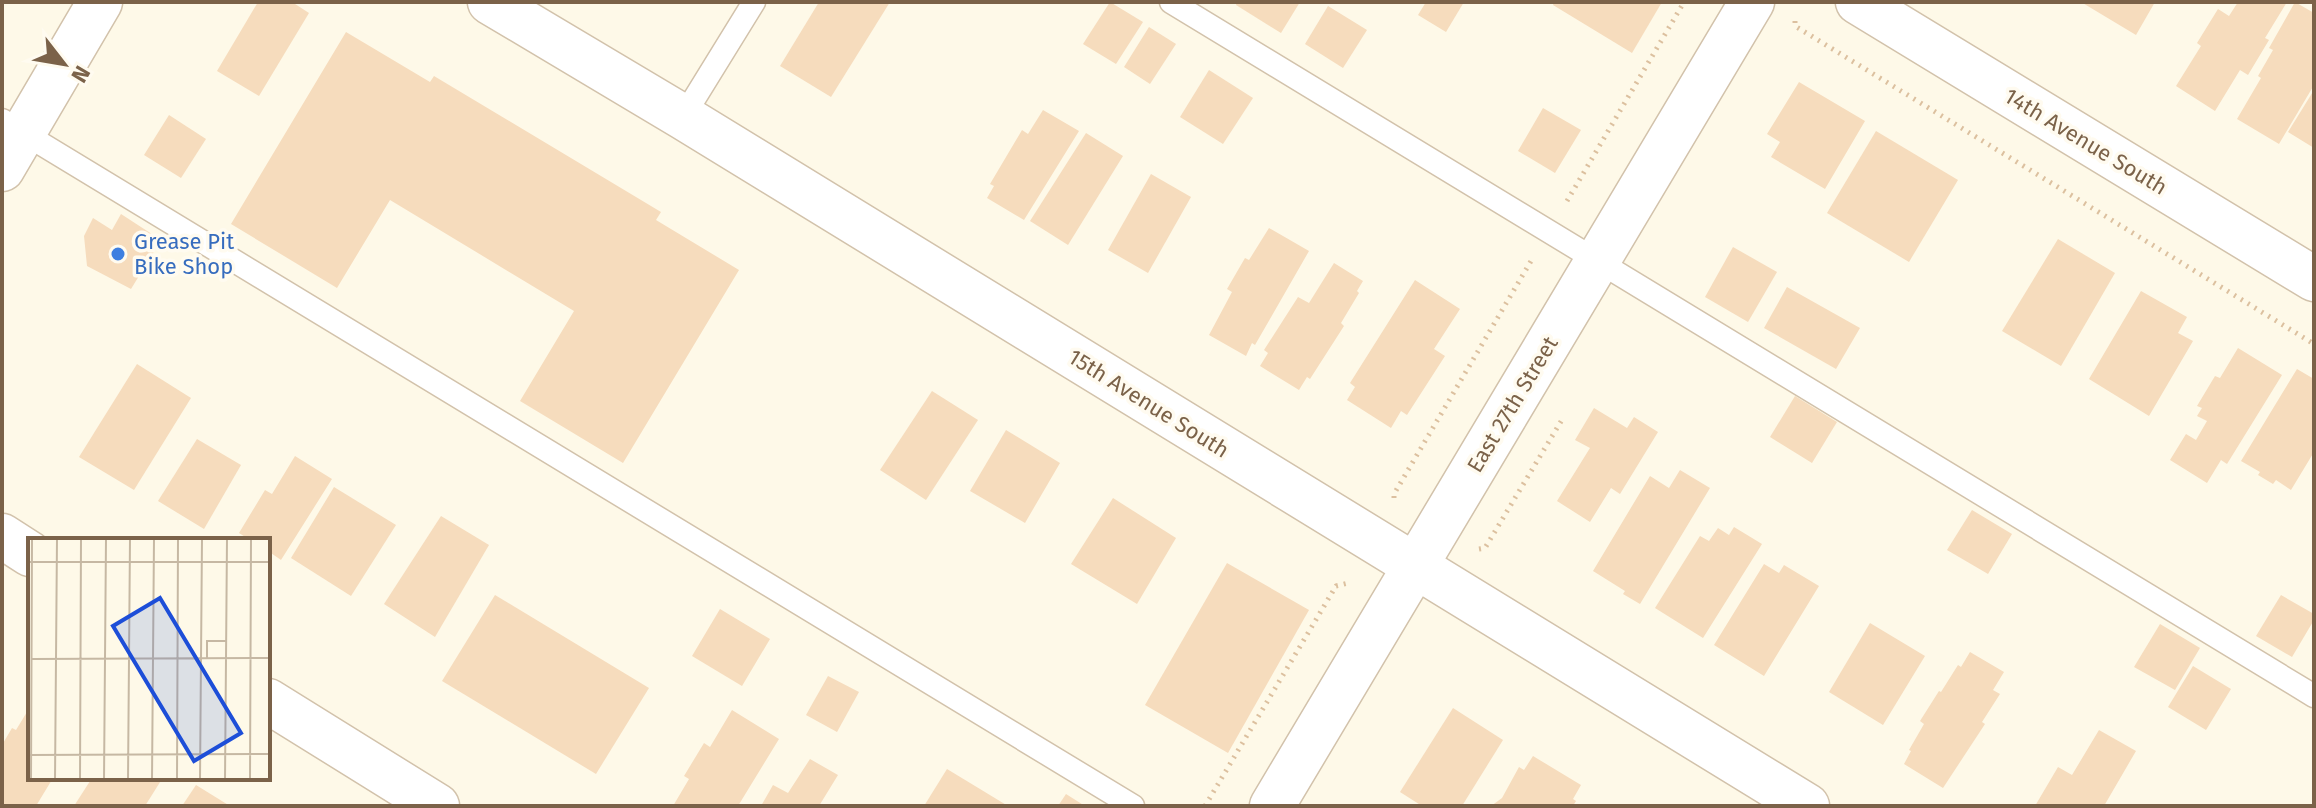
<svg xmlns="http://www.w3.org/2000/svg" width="2316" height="808" font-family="'Fira Sans',sans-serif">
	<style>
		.building { fill: #f6dcbd }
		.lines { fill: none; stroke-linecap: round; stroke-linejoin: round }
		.service-casing { stroke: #d2c2ab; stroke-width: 25 }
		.minor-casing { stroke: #d2c2ab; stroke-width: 47 }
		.tertiary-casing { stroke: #d2c2ab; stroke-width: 47 }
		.path { stroke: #dcc09f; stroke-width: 5; stroke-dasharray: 2 6; stroke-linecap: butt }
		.service { stroke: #fff; stroke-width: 22 }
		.minor { stroke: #fff; stroke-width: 44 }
		.tertiary { stroke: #fff; stroke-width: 44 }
		.shop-dot { fill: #3f7fe0; stroke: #fffbf0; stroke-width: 3 }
		.labels { text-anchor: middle; stroke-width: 7; stroke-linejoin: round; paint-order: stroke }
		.street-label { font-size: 22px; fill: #7b6249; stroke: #fffbf0 }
		.shop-label { font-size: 22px; fill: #366cbe; stroke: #fffbf0; text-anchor: start }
		.inset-road { fill: none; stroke: #c6b8a3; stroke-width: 2 }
		.view { fill: #1d4ed8; fill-opacity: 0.15; stroke: #1d4ed8; stroke-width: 4 }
		.inset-edge { fill: none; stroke: #7b6249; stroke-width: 4 }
	</style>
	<rect width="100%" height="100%" fill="#fef9e8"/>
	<g class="building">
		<path d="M258,2H292L309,13L259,96L217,71Z"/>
		<path d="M819,2H890L831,97L780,66Z"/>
		<path d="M1110,2L1143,22L1116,64L1083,44Z"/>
		<path d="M1237,2H1300L1281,33L1236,5Z"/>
		<path d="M1426,2H1464L1446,32L1418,15Z"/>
		<path d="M1554,2H1662L1632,53L1553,5Z"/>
		<path d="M2081,2H2155L2136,35Z"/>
		<path d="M2238,2H2287L2265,38L2269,40L2248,75L2240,70L2215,111L2176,86L2201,46L2197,43L2218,9L2229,16Z"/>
		<path d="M2295,2L2314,13V85L2279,144L2237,119L2261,78L2258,76L2273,50L2269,48Z"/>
		<path d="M1328,6L1367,30L1343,68L1305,44Z"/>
		<path d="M1149,27L1176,44L1150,84L1124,67Z"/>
		<path d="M346,32L430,82L434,76L661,212L656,220L739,270L623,463L520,401L574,311L390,200L337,288L231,224Z"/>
		<path d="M1209,70L1253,98L1223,144L1180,117Z"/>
		<path d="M1799,82L1865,121L1825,189L1771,157L1780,142L1767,134Z"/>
		<path d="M2314,90V148L2288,132Z"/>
		<path d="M1543,108L1581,130L1555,173L1518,151Z"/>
		<path d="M1043,110L1079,131L1024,220L987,198L994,186L990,184L1022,130L1028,134Z"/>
		<path d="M169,115L206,139L181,178L144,155Z"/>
		<path d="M1876,131L1958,180L1909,262L1827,213Z"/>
		<path d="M1086,133L1123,156L1068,245L1030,221Z"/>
		<path d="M1151,174L1191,197L1148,273L1108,250Z"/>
		<path d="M121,214L161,240L131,289L87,266L84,236L93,218L112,230Z"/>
		<path d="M1269,228L1309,251L1255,345L1252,343L1246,356L1209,335L1232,292L1227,289L1245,258L1249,260Z"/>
		<path d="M2058,239L2115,273L2061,366L2002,331Z"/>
		<path d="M1733,247L1777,272L1748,322L1705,297Z"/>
		<path d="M1334,263L1363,281L1357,291L1359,293L1341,323L1344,326L1310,379L1307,377L1299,390L1260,366L1268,353L1264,350L1298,297L1309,303Z"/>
		<path d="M1415,280L1460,309L1434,349L1445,356L1407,415L1401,411L1391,428L1347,400L1355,387L1350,383Z"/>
		<path d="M1787,287L1860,328L1836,369L1764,328Z"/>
		<path d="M2141,291L2187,317L2178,333L2193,341L2149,416L2089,379Z"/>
		<path d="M2238,348L2282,375L2227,464L2221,460L2207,483L2170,460L2186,434L2196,440L2207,421L2197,416L2202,408L2197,406L2215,376L2220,378Z"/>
		<path d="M137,364L191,398L134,490L79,457Z"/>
		<path d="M2297,369L2314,379V452L2291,490L2276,480L2273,484L2258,475L2260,472L2241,461Z"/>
		<path d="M932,391L978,420L926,500L880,470Z"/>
		<path d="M1795,396L1837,422L1812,463L1770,437Z"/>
		<path d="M1594,408L1627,428L1634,417L1658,432L1620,494L1611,488L1590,522L1557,501L1590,448L1575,440Z"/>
		<path d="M1006,430L1060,463L1025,523L970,491Z"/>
		<path d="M197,439L241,465L204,529L158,501Z"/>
		<path d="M295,456L332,479L281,560L268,551V540H250L239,533L265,490L272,494Z"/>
		<path d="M1680,470L1710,488L1640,604L1623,594L1625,591L1593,571L1650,476L1669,488Z"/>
		<path d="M334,487L396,525L351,596L291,558Z"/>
		<path d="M1113,498L1176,538L1137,604L1071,564Z"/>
		<path d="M1972,510L2012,534L1988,574L1947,550Z"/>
		<path d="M441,516L489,545L435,637L384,604Z"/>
		<path d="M1734,527L1762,544L1703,638L1655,608L1700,536L1709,541L1718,528L1729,535Z"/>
		<path d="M1227,563L1309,610L1228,753L1145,705Z"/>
		<path d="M1764,564L1779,573L1784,565L1819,586L1764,676L1714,645Z"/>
		<path d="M495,595L649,688L596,774L442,681Z"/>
		<path d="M2281,595L2314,614V620L2292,657L2256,636Z"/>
		<path d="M720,609L770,639L742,686L692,656Z"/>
		<path d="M1870,623L1925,656L1883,725L1829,692Z"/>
		<path d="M2160,624L2200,648L2175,690L2134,667Z"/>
		<path d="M1970,652L2004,672L1993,690L2000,694L1982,722L1985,724L1943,788L1904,764L1911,751L1909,750L1924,724L1920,721L1939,691L1941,692L1958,665L1961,667Z"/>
		<path d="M2193,666L2231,689L2206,730L2168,707Z"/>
		<path d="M828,676L859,692L837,732L806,715Z"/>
		<path d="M30,707V778H53L36,806H2V745L12,728L16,730Z"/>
		<path d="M1453,708L1503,740L1462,806H1422L1400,792Z"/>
		<path d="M732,710L779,739L738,806H673L689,779L684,776L704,743L710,747Z"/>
		<path d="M2099,730L2136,751L2104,806H2035L2058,767L2072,775Z"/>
		<path d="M1533,756L1581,785L1573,799L1576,801L1573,806H1491L1502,798L1519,767L1524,770Z"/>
		<path d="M810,759L838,775L819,806H761L773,785L788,793Z"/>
		<path d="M947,769L1008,806H924Z"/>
		<path d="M92,778H160L162,779L145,806H74Z"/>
		<path d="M196,785L230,806H182Z"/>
		<path d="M1066,794L1085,806H1058Z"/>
	</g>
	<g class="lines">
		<g class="service-casing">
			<g id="service">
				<path d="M1171,2L2314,696"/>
				<path d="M683,117L754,2"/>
				<path d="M2,120L1133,806"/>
			</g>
		</g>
		<g class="minor-casing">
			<g id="minor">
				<path d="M490,2L683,117L1807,806"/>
				<path d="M1858,2L2314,279"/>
				<path d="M1272,806L1752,2"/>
			</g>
		</g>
		<g class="tertiary-casing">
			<g id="tertiary">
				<path d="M2,169L100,2"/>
				<path d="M2,536L30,554"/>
				<path d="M268,701L437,806"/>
			</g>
		</g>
		<g class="path">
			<path d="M1795,21V26L2314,344"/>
			<path d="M1567,201L1684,2"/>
			<path d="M1394,498V494L1531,261"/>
			<path d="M1479,549L1485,548L1563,418"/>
			<path d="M1205,806L1336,586L1348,583"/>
		</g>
		<use href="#service" class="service"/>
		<use href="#minor" class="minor"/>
		<use href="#tertiary" class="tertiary"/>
	</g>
	<circle class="shop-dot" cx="118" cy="254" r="8"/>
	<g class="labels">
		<g class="street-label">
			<text transform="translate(2086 141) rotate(31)" y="8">14th Avenue South</text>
			<text transform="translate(1149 403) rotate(32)" y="8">15th Avenue South</text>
			<text transform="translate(1512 404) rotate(-59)" y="8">East 27th Street</text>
		</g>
		<g class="shop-label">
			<text x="134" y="249">Grease Pit<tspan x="134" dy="25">Bike Shop</tspan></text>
		</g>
	</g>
	<g transform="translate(28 538)">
		<rect width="242" height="242" fill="#fef9e8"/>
		<path class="inset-road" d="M0,24H242M4,121L242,120M179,121V103H198M0,217L242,216M3,242L4,0M27,242L29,0M52,242L53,0M76,242L78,0M100,242L102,0M124,242L126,0M149,242L150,0M172,242L174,0M197,242L199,0M222,242L223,0"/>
		<path class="view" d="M132,60L213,195L166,223L85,88Z"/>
		<rect width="242" height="242" class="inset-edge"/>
	</g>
	<rect width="2316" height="808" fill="none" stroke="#7b6249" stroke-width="8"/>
	<g transform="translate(64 64) rotate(121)" stroke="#fffbf0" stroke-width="6" paint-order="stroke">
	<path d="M0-6L14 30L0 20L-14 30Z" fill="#7b6249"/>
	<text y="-12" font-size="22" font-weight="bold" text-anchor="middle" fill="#7b6249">N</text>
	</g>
</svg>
